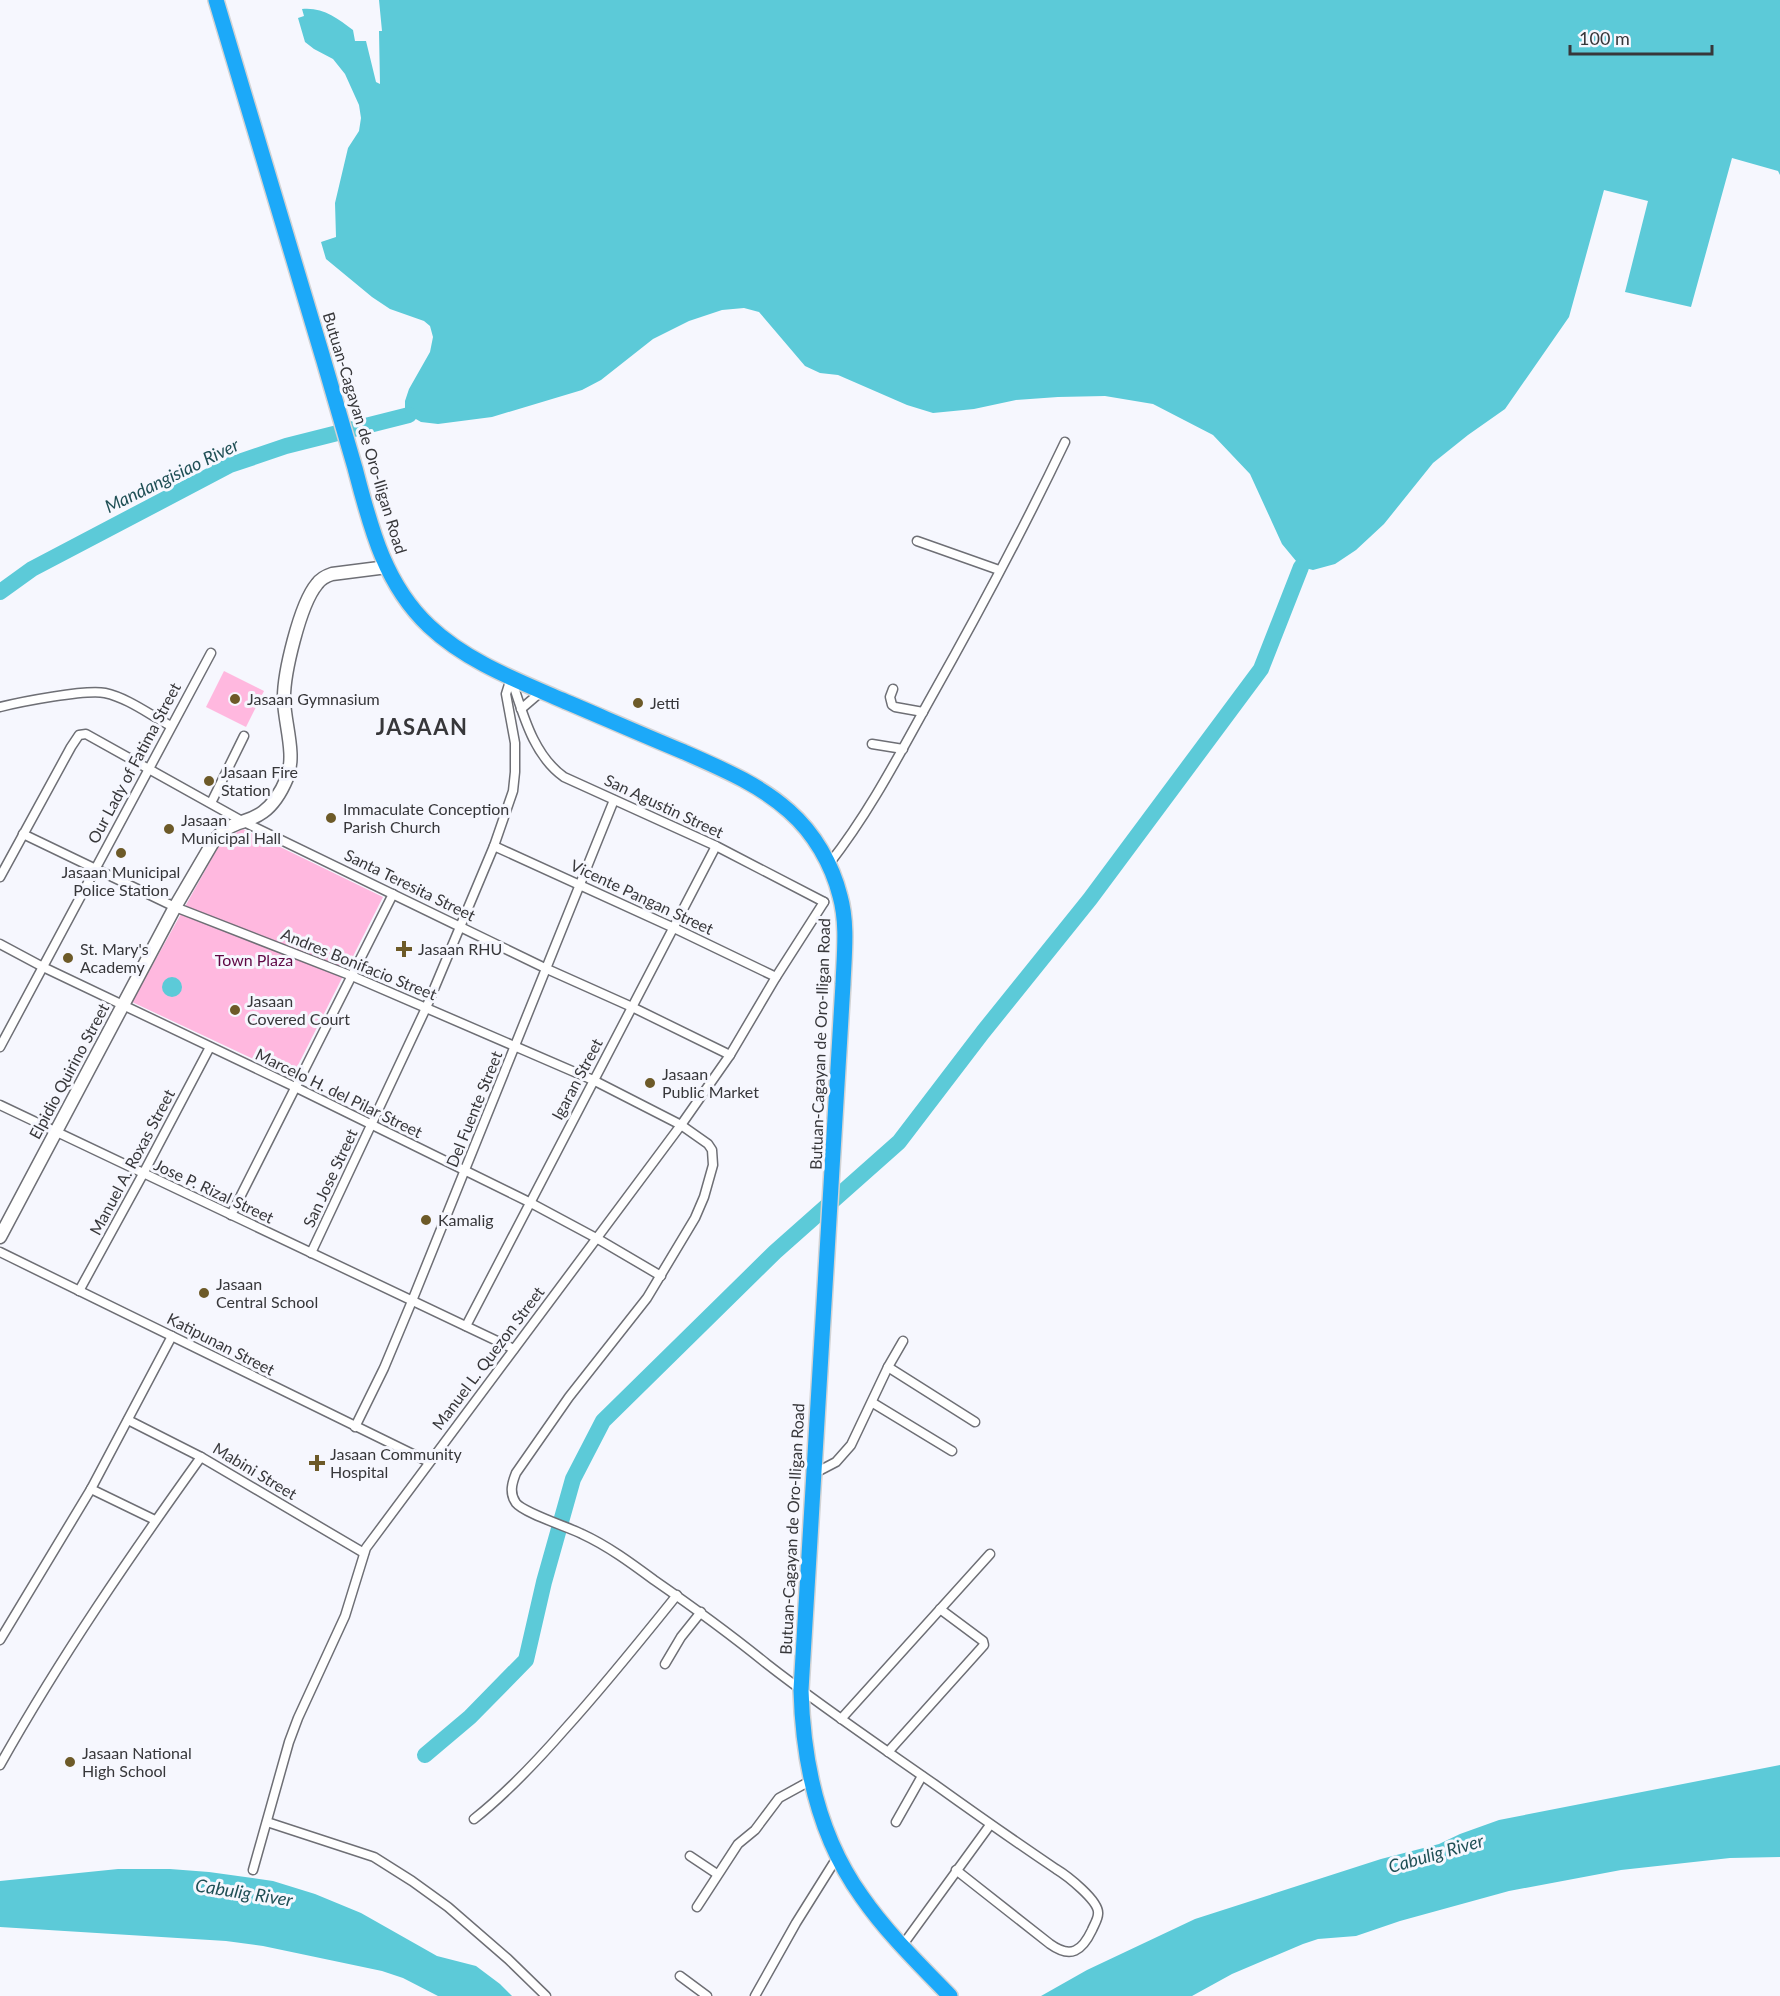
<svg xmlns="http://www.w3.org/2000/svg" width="1780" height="1996" font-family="Lato,sans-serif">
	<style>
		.green { fill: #ffb8df }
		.water { fill: #5ccad8 }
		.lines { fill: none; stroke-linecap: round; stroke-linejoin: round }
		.river { stroke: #5ccad8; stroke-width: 16 }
		.street-casing { stroke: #6e6f75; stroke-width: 11 }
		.secondary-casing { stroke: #6e6f75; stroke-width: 15 }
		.highway-casing { stroke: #d3d3d4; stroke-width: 18 }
		.street { stroke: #fff; stroke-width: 8 }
		.secondary { stroke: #fff; stroke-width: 12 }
		.highway { stroke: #1ca9f9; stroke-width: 15 }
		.poi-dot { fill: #6d5a28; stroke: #f6f7fe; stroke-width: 2 }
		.labels { text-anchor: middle; stroke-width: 6; stroke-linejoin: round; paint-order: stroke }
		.street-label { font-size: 16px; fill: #37373a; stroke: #f6f7fe }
		.poi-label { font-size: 16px; fill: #37373a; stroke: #f6f7fe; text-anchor: start }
		.park-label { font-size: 16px; fill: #5f0844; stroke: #f6f7fe }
		.water-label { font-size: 18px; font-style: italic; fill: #1f4f55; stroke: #f6f7fe }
		.district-label { font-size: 22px; font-weight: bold; letter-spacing: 1.5px; fill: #37373a; stroke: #f6f7fe }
	</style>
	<rect width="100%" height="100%" fill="#f6f7fe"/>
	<g class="green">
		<path d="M224,671L264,691L246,727L206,707Z"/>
		<path d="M243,829L383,897L292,1077L132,1002L222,840Z"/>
	</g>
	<g class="water">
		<path d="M379,0H1780V175L1778,171L1732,158L1691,307L1625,292L1648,201L1604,190L1569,317L1505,409L1468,435L1433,463L1384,524L1356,550L1335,564L1313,570L1301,567L1282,544L1250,474L1213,435L1153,404L1105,396L1058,397L1016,400L974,409L933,413L907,405L838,375L820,373L805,366L759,312L744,308L722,310L689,321L653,339L601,380L582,390L492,417L438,424L421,422L409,415L405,410V401L409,389L430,352L433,337L430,326L424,321L390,309L372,297L326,259L321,242L336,237L335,203L348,148L359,131L361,118L359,105L345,74L333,59L314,49L305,42L298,18L304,16L302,9C323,7 337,18 353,30L355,41H366L376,82L380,84L379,31H382Z"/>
		<circle cx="172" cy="987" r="10"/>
		<path d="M1780,1765V1857L1730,1858L1621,1870L1509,1891L1400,1921L1356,1936L1318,1939L1303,1944L1232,1974L1192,1996H1041L1087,1970L1195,1919L1381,1859L1439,1844L1460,1834L1499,1820Z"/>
		<path d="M118,1869H170L209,1872L273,1881L315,1894L361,1913L437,1956L476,1966L500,1984L512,1996H438L403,1978L382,1971L263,1946L226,1941L0,1927V1881Z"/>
	</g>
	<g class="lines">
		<g class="river">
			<path d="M0,592L32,569L230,465L286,446L409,415"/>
			<path d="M425,1755L470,1717L526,1660L544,1582L573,1479L603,1421L775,1252L899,1142L983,1032L1090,899L1261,669L1301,567"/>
		</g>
		<g class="street-casing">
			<g id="street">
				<path d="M917,541L999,570"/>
				<path d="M511,678C523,714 533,755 564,777L716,846L824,902"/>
				<path d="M893,689L890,697L892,705L895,707L923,712"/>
				<path d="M0,707C20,702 86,689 105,693C128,698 150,715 171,726"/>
				<path d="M521,709L542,691"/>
				<path d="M872,744L903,749"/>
				<path d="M211,803L244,736"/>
				<path d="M23,834L175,907L352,976L593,1080L681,1125L708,1144L712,1150L713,1165L704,1197L695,1218L647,1298L569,1397L516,1473C512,1483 509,1493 516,1503C524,1513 568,1527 582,1534C608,1546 631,1563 654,1580C693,1607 730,1634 767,1664C822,1707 880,1746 937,1786C976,1814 1016,1842 1056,1869C1066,1875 1100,1901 1098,1914C1098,1919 1094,1925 1092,1930C1082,1951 1071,1959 1050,1944L956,1870"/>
				<path d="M494,846L674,928L776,977"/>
				<path d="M829,864C869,813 898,757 929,701C977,616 1023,530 1065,442"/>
				<path d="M0,877L71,747L79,735L86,734L242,821L547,969L632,1007L730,1055"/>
				<path d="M0,944L43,967L295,1087L529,1202L598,1239L661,1276"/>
				<path d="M0,1047L211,653"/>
				<path d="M0,1105L514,1349"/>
				<path d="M231,1215L393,894"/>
				<path d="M0,1252L429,1462"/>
				<path d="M311,1253L426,1008L494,846L513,791L515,772V743L506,694L511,678"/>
				<path d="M79,1291L143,1174L210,1047"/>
				<path d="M466,1326L716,846"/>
				<path d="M888,1367L975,1422"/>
				<path d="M873,1403L952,1451"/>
				<path d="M128,1420L201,1457L364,1553"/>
				<path d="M355,1427L384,1368L412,1301L614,800"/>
				<path d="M813,1474L836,1462L851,1445L888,1367L903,1341"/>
				<path d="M91,1489L155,1520"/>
				<path d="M0,1640L91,1489L172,1336"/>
				<path d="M665,1664L681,1637L701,1612"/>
				<path d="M841,1719L990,1554"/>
				<path d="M888,1752L984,1645L983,1641L940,1609"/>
				<path d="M0,1765C60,1658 130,1556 201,1457"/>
				<path d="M474,1819C507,1793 537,1761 565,1729C604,1686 640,1641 677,1595"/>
				<path d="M267,1822L374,1857L412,1881L448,1907L508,1959L546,1996"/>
				<path d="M896,1822L922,1776"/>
				<path d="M690,1856L717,1874"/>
				<path d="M253,1870L289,1742L298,1718L345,1616L366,1548L681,1125L730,1055L776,977L824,902"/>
				<path d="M697,1907L738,1844L755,1830L779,1798L810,1781"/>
				<path d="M902,1946L990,1825"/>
				<path d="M680,1976L707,1996"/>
				<path d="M755,1996L796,1923L838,1856"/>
			</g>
		</g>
		<g class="secondary-casing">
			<path id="secondary" d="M0,1237L175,907L213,842C232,818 244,826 263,812C274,804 282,790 287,778C296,755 285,725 284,701C283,675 300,604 317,584C321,578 326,576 332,574L387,567"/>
		</g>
		<g class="highway-casing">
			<path id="highway" d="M216,0C251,120 287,239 323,358C334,395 344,431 355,468C370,525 384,584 429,626C466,661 516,680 562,700C602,717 643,735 684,752C720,768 759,784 789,811C814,833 832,864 840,896C848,924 844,956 843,984L801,1690C803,1764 818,1836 862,1897C887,1933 919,1964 950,1996"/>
		</g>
		<use href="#street" class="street"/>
		<use href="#secondary" class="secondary"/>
		<use href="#highway" class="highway"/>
	</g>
	<g class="poi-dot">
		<circle cx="235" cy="699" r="6"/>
		<circle cx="638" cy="703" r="6"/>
		<circle cx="209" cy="781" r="6"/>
		<circle cx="331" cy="818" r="6"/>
		<circle cx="169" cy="829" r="6"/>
		<circle cx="121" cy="853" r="6"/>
		<path d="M401 940h6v6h6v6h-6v6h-6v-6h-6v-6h6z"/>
		<circle cx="68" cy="958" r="6"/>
		<circle cx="235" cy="1010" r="6"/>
		<circle cx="650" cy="1083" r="6"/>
		<circle cx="426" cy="1220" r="6"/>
		<circle cx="204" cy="1293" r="6"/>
		<path d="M314 1454h6v6h6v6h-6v6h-6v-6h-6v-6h6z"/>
		<circle cx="70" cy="1762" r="6"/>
	</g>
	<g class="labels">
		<g class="street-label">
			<text transform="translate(365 433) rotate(73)" y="6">Butuan-Cagayan de Oro-Iligan Road</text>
			<text transform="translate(134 763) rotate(-62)" y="6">Our Lady of Fatima Street</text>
			<text transform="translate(664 806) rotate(25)" y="6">San Agustin Street</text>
			<text transform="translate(410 885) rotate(26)" y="6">Santa Teresita Street</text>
			<text transform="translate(642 897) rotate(25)" y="6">Vicente Pangan Street</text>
			<text transform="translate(359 964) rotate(22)" y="6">Andres Bonifacio Street</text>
			<text transform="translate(820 1044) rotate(-88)" y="6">Butuan-Cagayan de Oro-Iligan Road</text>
			<text transform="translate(69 1071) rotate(-62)" y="6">Elpidio Quirino Street</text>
			<text transform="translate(577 1079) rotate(-62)" y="6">Igaran Street</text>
			<text transform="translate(339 1093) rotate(26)" y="6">Marcelo H. del Pilar Street</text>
			<text transform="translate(474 1109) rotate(-68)" y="6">Del Fuente Street</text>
			<text transform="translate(132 1162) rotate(-62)" y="6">Manuel A. Roxas Street</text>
			<text transform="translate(330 1178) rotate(-65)" y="6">San Jose Street</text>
			<text transform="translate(214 1191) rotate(25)" y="6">Jose P. Rizal Street</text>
			<text transform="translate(221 1344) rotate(27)" y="6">Katipunan Street</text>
			<text transform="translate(488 1358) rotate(-53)" y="6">Manuel L. Quezon Street</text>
			<text transform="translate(255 1471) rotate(31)" y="6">Mabini Street</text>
			<text transform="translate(792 1529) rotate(-87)" y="6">Butuan-Cagayan de Oro-Iligan Road</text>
		</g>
		<g class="poi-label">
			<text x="247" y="705">Jasaan Gymnasium</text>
			<text x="650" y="709">Jetti</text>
			<text x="221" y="778">Jasaan Fire<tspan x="221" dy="18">Station</tspan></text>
			<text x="343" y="815">Immaculate Conception<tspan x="343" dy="18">Parish Church</tspan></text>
			<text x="181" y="826">Jasaan<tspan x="181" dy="18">Municipal Hall</tspan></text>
			<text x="121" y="878" text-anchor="middle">Jasaan Municipal<tspan x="121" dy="18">Police Station</tspan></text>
			<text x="80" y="955">St. Mary's<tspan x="80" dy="18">Academy</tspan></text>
			<text x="418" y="955">Jasaan RHU</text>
			<text x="247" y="1007">Jasaan<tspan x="247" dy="18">Covered Court</tspan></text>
			<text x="662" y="1080">Jasaan<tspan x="662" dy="18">Public Market</tspan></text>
			<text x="438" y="1226">Kamalig</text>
			<text x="216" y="1290">Jasaan<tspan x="216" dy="18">Central School</tspan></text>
			<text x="330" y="1460">Jasaan Community<tspan x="330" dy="18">Hospital</tspan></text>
			<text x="82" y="1759">Jasaan National<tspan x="82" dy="18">High School</tspan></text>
		</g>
		<g class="park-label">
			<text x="254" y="966">Town Plaza</text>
		</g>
		<g class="water-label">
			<text transform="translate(172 476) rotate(-26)" y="6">Mandangisiao River</text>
			<text transform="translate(1436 1854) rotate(-16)" y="6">Cabulig River</text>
			<text transform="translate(244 1893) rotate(9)" y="6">Cabulig River</text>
		</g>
		<g class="district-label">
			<text x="422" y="735">JASAAN</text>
		</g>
	</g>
	<path d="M1570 45v9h142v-9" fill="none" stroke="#37373a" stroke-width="3"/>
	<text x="1579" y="45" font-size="18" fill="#37373a" stroke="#f6f7fe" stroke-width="4.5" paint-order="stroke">100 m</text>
</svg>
